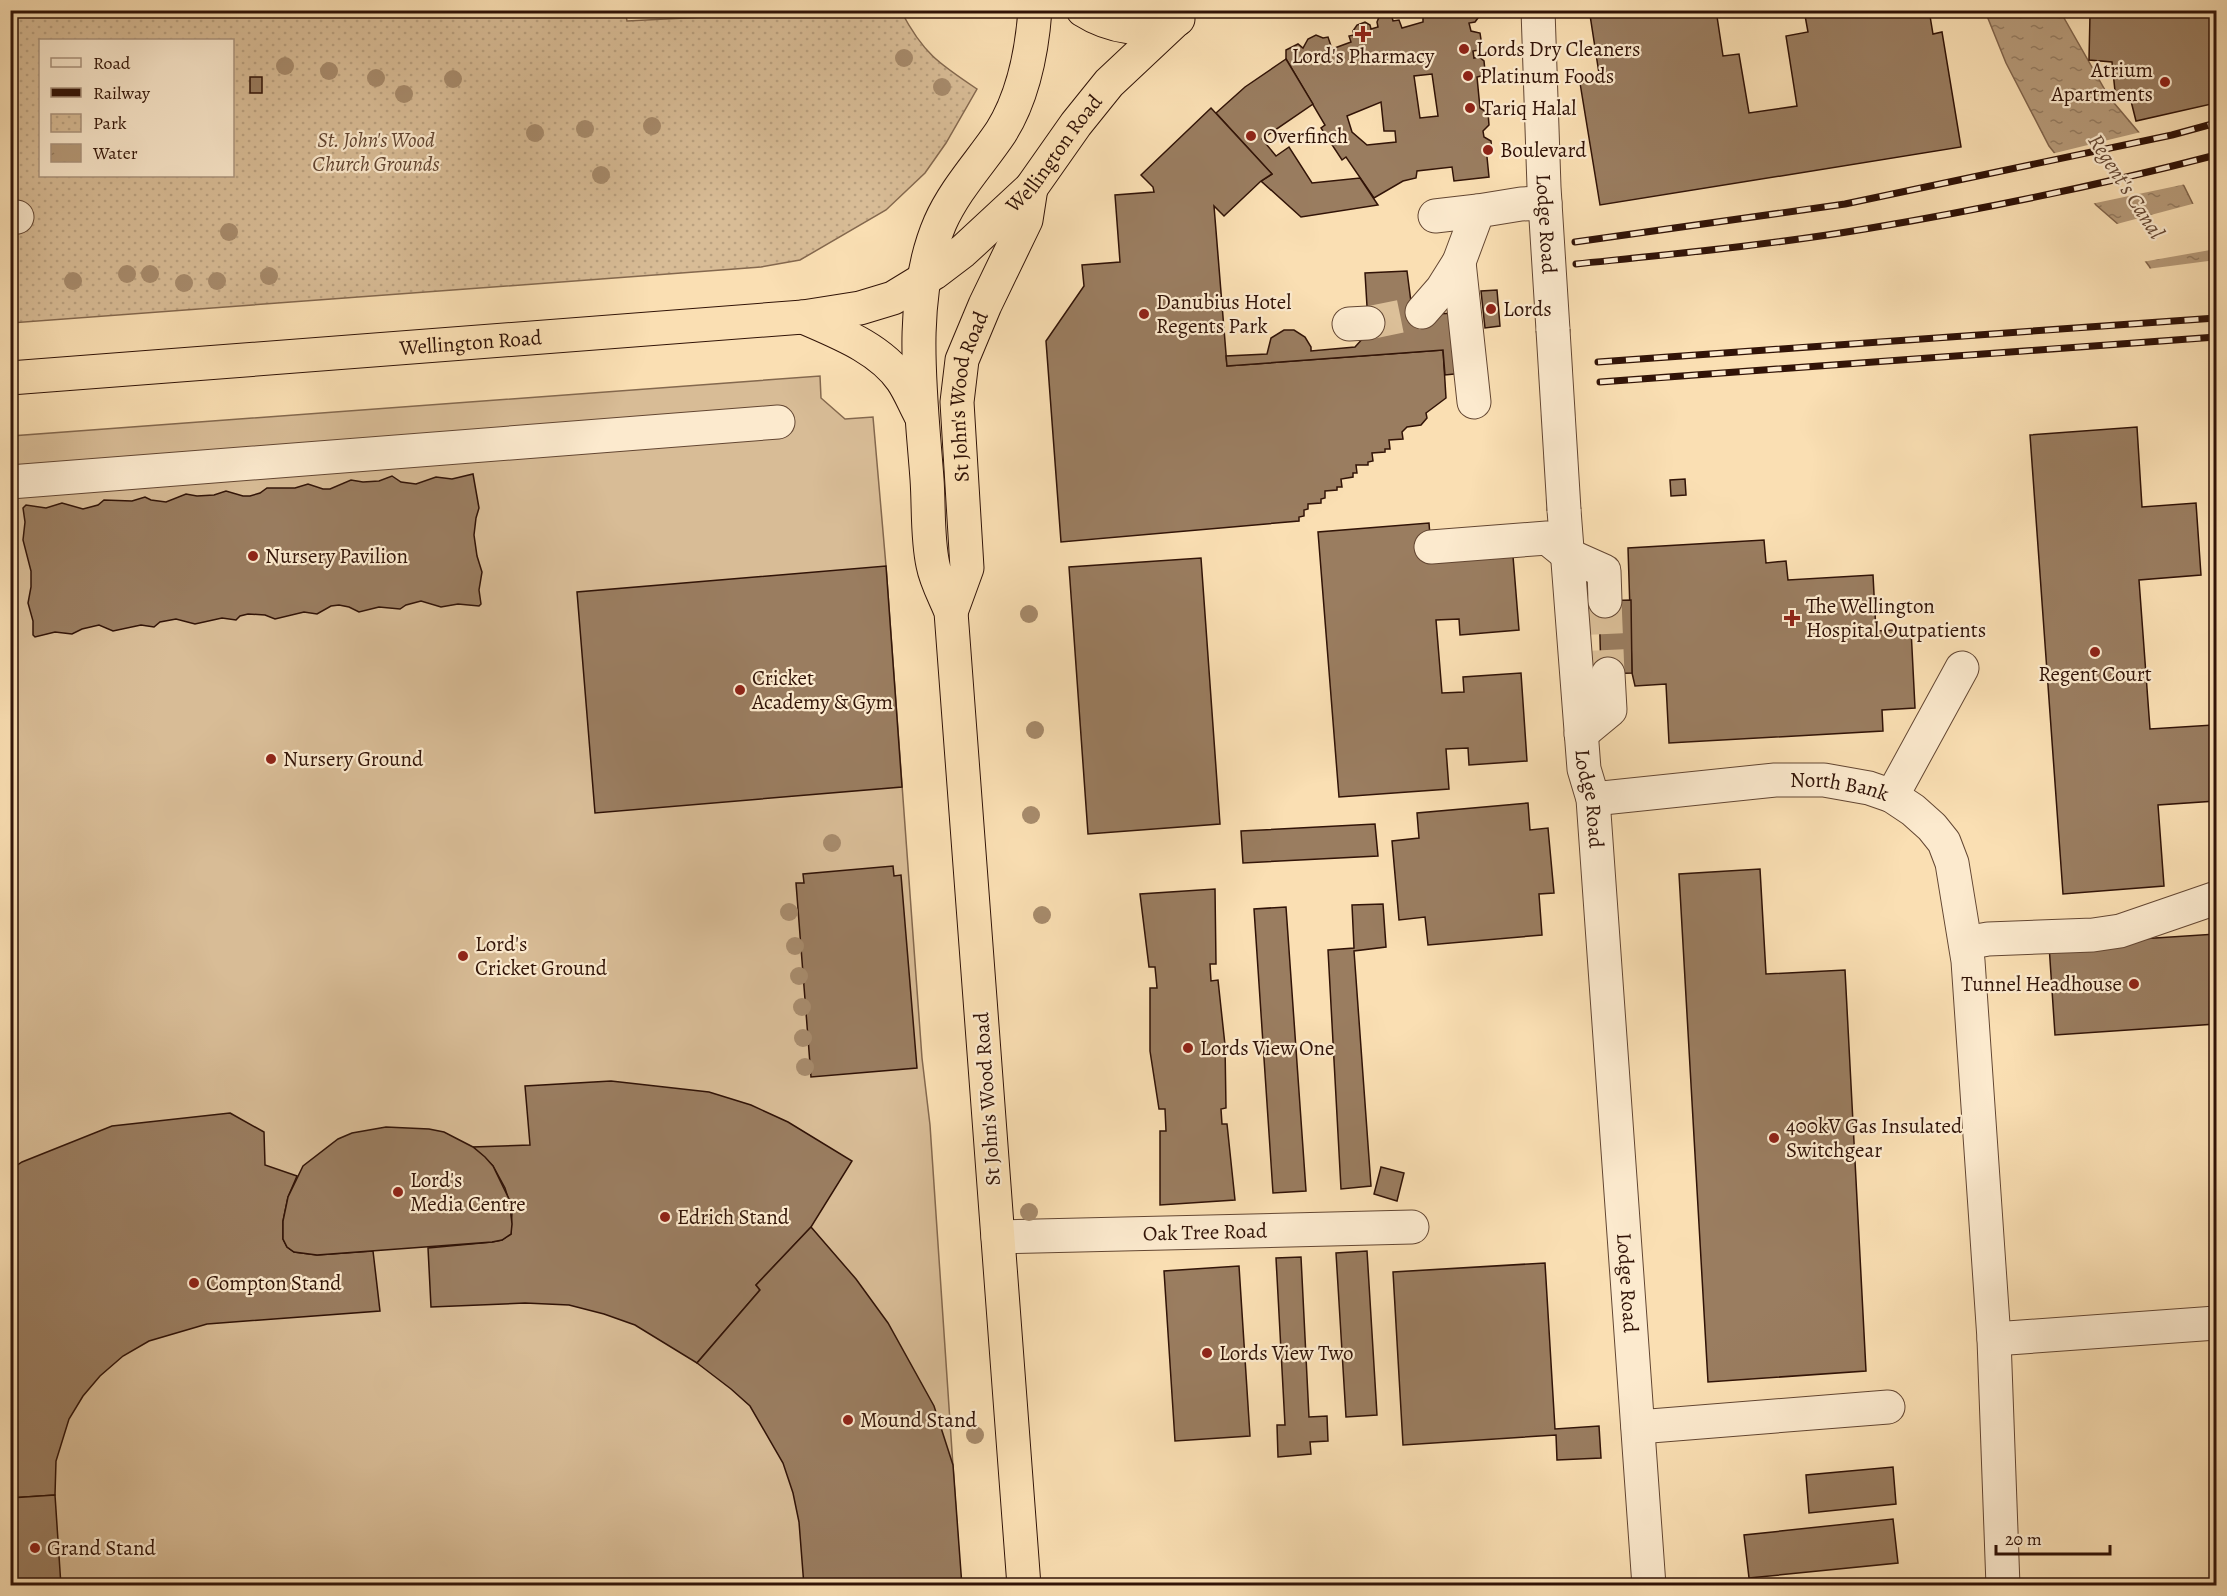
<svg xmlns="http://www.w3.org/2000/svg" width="2227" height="1596" font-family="Alegreya,serif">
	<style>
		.park { fill: url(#park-dots); stroke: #84684e; stroke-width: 1.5; fill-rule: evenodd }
		.pitch { fill: #d8bc96; stroke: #84684e; stroke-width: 1.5 }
		.water { fill: url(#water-ripples); stroke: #81644b; stroke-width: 1.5 }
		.pier { fill: #fadfb3 }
		.building { fill: #9a7d60; stroke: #311307; stroke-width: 1.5; fill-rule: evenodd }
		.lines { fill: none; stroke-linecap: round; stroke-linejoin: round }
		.minor-tunnel { stroke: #dcc099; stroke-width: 33; stroke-dasharray: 33 16; stroke-linecap: butt }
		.minor-casing { stroke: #634632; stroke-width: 35 }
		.highway-casing { stroke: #311307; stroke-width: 35 }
		.minor { stroke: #fceace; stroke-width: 33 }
		.highway { stroke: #fadfb3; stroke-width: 33 }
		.rail-casing { stroke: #311307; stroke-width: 7 }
		.rail { stroke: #fceace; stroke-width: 4.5; stroke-dasharray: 14; stroke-linecap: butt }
		.minor-bridge-casing { stroke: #634632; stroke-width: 35; stroke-linecap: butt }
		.minor-bridge { stroke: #fceace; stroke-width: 33 }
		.tree { fill: #a78b6c }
		.poi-dot { fill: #8f2418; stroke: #fceace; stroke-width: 2 }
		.labels { text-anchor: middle; stroke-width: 4.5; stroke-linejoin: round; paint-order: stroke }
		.poi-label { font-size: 21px; fill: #311307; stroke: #fceace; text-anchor: start }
		.park-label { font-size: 21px; font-style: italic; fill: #634632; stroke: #fceace }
		.street-label { font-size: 21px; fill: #311307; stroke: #fceace }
		.water-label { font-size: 22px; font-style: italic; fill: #664935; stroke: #fceace }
	</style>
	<defs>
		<pattern id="park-dots" width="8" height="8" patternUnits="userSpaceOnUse" patternTransform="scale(1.5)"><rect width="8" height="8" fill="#d8bc96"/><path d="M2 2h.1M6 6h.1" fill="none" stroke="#baa180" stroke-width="1.8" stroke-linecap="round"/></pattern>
		<pattern id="water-ripples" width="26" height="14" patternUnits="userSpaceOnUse" patternTransform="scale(1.5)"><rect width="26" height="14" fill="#b69a79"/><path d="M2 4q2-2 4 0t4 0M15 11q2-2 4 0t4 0" fill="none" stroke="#957c61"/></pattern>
	</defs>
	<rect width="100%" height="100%" fill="#fadfb3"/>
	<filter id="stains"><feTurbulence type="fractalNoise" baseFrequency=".00333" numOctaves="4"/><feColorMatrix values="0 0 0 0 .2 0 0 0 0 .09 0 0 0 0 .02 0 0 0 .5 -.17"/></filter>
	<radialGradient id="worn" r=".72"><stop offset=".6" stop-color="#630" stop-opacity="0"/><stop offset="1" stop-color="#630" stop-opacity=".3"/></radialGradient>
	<path class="park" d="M625,10L627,21L823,11H901C923,53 938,63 977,89L946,143L925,173L886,210L800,260L761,267L11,323V11ZM40,40H232V176H40Z"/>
	<path class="pitch" d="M820,376L821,398L845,419L873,417L886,566L922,1058L930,1125L961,1585H11V436Z"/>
	<path class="water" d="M1985,11H2060L2109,97L2184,186L2216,251V388L2149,266L2119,225L2096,205L2049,146L2006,63Z"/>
	<g class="pier">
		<path d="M2141,132L2186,184L2091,204L2051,154Z"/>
		<path d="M2196,203L2216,244V249L2142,262L2113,225Z"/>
		<path d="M2216,260V391L2147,269Z"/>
	</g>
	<g class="building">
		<path d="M1424,10H1477L1478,18L1475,22L1469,23L1471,31L1480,33L1482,46L1479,50L1473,51L1474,58L1479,57L1484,61L1485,71L1481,76L1477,77L1480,108L1488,113L1489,125L1483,131L1484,137L1491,141L1492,152L1487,157L1489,177L1454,181L1452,167L1417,171L1416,178L1403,181L1374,198L1346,157L1342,160L1321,128L1325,125L1286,59V50L1298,44L1303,48L1308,39L1316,35L1323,38L1328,37L1332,49L1351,42L1349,36L1354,35L1353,31L1357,25L1365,22L1370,25L1371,29L1378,27L1377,22L1379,17L1387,14L1392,17L1393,21L1399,20L1402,28L1423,22V16L1425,15ZM1432,74L1438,116L1420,118L1414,76ZM1381,102L1384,131H1395L1396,142L1367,145L1352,132L1347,116Z"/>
		<path d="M1600,10H1716L1723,56L1739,54L1749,113L1797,106L1786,36L1808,32L1804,10H1929L1933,34L1942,32L1961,147L1600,205L1580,83L1600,80L1590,15L1600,13Z"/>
		<path d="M2073,10H2216V103L2136,121L2131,101H2116L2112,62L2089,60L2090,14Z"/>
		<path d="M1286,59L1313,104L1262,139L1276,156L1289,147L1312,183L1360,178L1378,205L1301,217L1261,181L1272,174L1216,113L1245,87Z"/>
		<rect x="250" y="77" width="12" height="16"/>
		<path d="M1211,108L1272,174L1261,181L1224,216L1214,206L1227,366L1443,350L1446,398L1426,413L1427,418L1421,425L1407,427L1402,432L1403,439L1389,440L1390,449H1385V452L1372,453L1373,461L1368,462V465H1356L1357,473H1353V477L1341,479L1342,487H1337V490L1325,491V498L1321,499V503L1308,504V509L1304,510V516L1299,517V521L1061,542L1046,341L1084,286L1082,265L1120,262L1115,195L1154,192L1153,187L1141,175Z"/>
		<path d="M1407,271L1411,302L1432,314L1459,313L1464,373L1445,375L1443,350L1227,366L1226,356L1267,354L1271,338L1284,330H1294L1305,337L1311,347V351L1355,347L1365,336L1368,323L1365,273Z"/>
		<path d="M1497,290L1500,326L1485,328L1481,291Z"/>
		<path d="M2137,427L2142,507L2196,503L2201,575L2139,580L2150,729L2213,725L2216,801L2158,805L2164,886L2063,894L2030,435Z"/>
		<path d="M473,474L479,508L476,518L474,535L477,556L482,572L479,590L481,604L479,606L458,604L441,607L421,601L406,605L400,609L379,607L359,612L349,607L339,605L331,606L317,614L304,612L275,619L265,615L248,614L240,616L236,620L222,618L195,624L176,619L160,622L154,627L141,625L113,631L99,625L82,629L72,634L55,632L35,637L33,635V621L28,603L31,587V571L23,540L25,522L23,508L26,505L46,508L62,503L83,509L98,505L104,500L132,501L145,497L151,500L166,502L186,494L197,496L214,495L226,491L243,496H250L260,493L267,488H295L308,484L323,489H330L351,480L363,482L379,481L392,476L401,482L416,484L436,477L452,479Z"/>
		<path d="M1685,479L1686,495L1671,496L1670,480Z"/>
		<path d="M1429,523L1432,562L1512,544L1519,630L1460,635L1459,619L1436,620L1442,693L1464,692L1463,677L1521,673L1527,761L1469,765L1468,748L1446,749L1449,789L1339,797L1318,532Z"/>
		<path d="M1764,540L1766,563L1786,561L1788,580L1873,575L1876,631L1911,629L1915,708L1882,710L1883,731L1669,743L1666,684L1635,686L1632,673L1628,548Z"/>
		<path d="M1201,558L1220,824L1088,834L1069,567Z"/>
		<path d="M886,566L902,787L595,813L577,592Z"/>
		<path d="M1631,600L1632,673L1601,674L1599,601Z"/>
		<path d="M1528,803L1530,830L1548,828L1554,893L1539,894L1542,935L1428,945L1425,917L1399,920L1392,841L1419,838L1417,813Z"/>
		<path d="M1375,824L1378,856L1243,863L1241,831Z"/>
		<path d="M893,866L894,876L901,875L917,1068L811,1077L796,883H804L803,874Z"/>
		<path d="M1760,869L1766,974L1845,970L1866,1371L1708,1382L1679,874Z"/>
		<path d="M1215,889L1216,964H1210L1211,981L1218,980L1225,1045L1226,1108L1221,1109L1222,1124H1227L1235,1200L1160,1205V1131H1166L1165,1109H1159L1150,1051V988H1157L1155,967H1149L1140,894Z"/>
		<path d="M1383,904L1386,947L1354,951L1371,1186L1341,1189L1328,950L1354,948L1352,905Z"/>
		<path d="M1286,907L1306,1191L1273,1193L1254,909Z"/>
		<path d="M2216,934V1024L2055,1035L2049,945Z"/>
		<path d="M611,1081L709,1092L751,1105L788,1122L852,1161L811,1227L756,1285L760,1290L697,1363L635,1325L604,1314L569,1305L525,1303L431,1307L428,1248L492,1242L502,1240L511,1234L512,1211L505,1188L493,1166L473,1147L530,1145L525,1086Z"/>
		<path d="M230,1113L264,1132L265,1165L297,1176L288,1197L283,1221V1239L287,1247L294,1252L317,1255L373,1251L380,1311L207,1324L149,1341L123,1356L100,1376L83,1396L69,1419L56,1461L55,1495L10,1498V1170L22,1162L112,1126Z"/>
		<path d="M386,1127L429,1129L444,1132L473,1147L485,1157L493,1166L509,1199L512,1224L511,1234L502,1240L492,1242L317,1255L294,1252L287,1247L283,1239V1221L288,1197L303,1166L338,1139L352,1133Z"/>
		<path d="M1381,1167L1404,1173L1397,1201L1374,1194Z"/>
		<path d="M811,1227L856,1279L888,1323L934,1406L953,1465L962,1586H804L799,1522L793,1493L783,1463L750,1406L731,1389L697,1363L760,1290L756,1285Z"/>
		<path d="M1367,1251L1377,1415L1346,1417L1336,1253Z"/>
		<path d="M1301,1257L1309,1417L1327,1416L1328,1441L1310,1442L1311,1454L1278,1457L1277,1425H1285L1276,1258Z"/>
		<path d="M1545,1263L1555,1429L1599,1426L1601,1458L1557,1460L1556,1435L1403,1445L1393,1272Z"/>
		<path d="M1239,1266L1250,1436L1175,1441L1164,1271Z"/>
		<path d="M1893,1467L1896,1504L1809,1513L1806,1475Z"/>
		<path d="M55,1495L61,1586H10V1498Z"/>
		<path d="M1893,1519L1898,1563L1749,1578L1744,1535Z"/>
	</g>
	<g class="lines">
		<g class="minor-tunnel">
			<path d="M1368,323L1422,312"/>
			<path d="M1605,601L1608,674"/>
		</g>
		<g class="minor-casing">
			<g id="minor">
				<path id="s1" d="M1538,10L1544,187L1553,330"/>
				<path d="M10,216L17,217"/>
				<path d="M1435,216L1478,211"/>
				<path d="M1459,262L1474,402"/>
				<path d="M1422,312L1442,289L1459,262L1478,211L1521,204L1545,203"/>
				<path d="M1349,324L1368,323"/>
				<path d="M10,482L778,422"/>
				<path id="s2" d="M1564,510L1584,769L1593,799L1649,1586"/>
				<path d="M1431,547L1547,538L1568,555L1604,571L1605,601"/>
				<path d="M1581,734L1610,710L1608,674"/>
				<path d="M1892,796L1962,668"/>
				<path id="s3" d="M1593,799L1775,780H1824L1869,788L1892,796L1913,810L1932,827L1944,842L1952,863L1968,961L1994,1339L2003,1586"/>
				<path d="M1966,943L1988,939L2093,935L2120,931L2216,898"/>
				<path id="s4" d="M998,1237L1412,1227"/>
				<path d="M1994,1339L2216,1323"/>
				<path d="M1638,1427L1888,1407"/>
			</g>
		</g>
		<g class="highway-casing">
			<g id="highway">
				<path d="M1083,10C1108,26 1150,36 1178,19"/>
				<path d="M803,317C837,332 880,348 902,380C909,390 914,403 920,414"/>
				<path id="s5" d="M10,378L803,317L860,308L893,298L934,273L963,251L1031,188L1076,124L1109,83L1175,21"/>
				<path id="s6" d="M951,612L967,568L957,402L962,360L985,305L1026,220L1031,188"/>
				<path d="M1024,1586L951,612C945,597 936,581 933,565C927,538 929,507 927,479C921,398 907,299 940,223C955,189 981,162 1001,132C1023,97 1032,51 1035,10"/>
			</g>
		</g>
		<use href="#minor" class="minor"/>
		<use href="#highway" class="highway"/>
		<g class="rail-casing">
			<g id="rail">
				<path d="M1575,242L1845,204L2172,135L2216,123"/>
				<path d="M1576,264C1673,254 1770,245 1865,229C1983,209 2101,185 2216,155"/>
				<path d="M1598,362L2216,318"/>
				<path d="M1600,382L2216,337"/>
			</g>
		</g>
		<use href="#rail" class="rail"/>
		<g class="minor-bridge-casing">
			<path id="minor-bridge" d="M1553,330L1564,510"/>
		</g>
		<use href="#minor-bridge" class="minor-bridge"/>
	</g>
	<g class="tree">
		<circle cx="904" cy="58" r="9"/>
		<circle cx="285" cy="66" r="9"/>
		<circle cx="329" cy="71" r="9"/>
		<circle cx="376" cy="78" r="9"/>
		<circle cx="453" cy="79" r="9"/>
		<circle cx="942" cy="87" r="9"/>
		<circle cx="404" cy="94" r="9"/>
		<circle cx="652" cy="126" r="9"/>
		<circle cx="585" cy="129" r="9"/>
		<circle cx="535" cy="133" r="9"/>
		<circle cx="601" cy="175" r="9"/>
		<circle cx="229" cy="232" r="9"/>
		<circle cx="127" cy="274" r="9"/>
		<circle cx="150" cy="274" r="9"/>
		<circle cx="269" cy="276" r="9"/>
		<circle cx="73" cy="281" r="9"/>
		<circle cx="217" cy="281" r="9"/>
		<circle cx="184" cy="283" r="9"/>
		<circle cx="1029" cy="614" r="9"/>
		<circle cx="1035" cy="730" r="9"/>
		<circle cx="1031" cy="815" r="9"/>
		<circle cx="832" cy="843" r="9"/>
		<circle cx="789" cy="912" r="9"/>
		<circle cx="1042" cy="915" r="9"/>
		<circle cx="795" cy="946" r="9"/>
		<circle cx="799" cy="976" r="9"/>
		<circle cx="802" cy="1007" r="9"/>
		<circle cx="803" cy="1038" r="9"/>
		<circle cx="805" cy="1067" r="9"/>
		<circle cx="1029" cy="1212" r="9"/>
		<circle cx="975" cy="1435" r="9"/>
	</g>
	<g class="poi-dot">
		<path d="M1360 25h6v6h6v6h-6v6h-6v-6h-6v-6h6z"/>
		<circle cx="1464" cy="49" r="6"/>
		<circle cx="1468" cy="76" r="6"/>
		<circle cx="2165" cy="82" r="6"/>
		<circle cx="1470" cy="108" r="6"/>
		<circle cx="1251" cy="136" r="6"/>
		<circle cx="1488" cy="150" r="6"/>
		<circle cx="1491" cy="309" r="6"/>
		<circle cx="1144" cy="314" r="6"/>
		<circle cx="253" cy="556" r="6"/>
		<path d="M1789 609h6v6h6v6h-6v6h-6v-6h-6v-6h6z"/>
		<circle cx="2095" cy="652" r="6"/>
		<circle cx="740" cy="690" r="6"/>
		<circle cx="271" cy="759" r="6"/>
		<circle cx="463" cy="956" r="6"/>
		<circle cx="2134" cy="984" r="6"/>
		<circle cx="1188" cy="1048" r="6"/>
		<circle cx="1774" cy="1138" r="6"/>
		<circle cx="398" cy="1192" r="6"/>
		<circle cx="665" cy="1217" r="6"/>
		<circle cx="194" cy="1283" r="6"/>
		<circle cx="1207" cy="1353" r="6"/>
		<circle cx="848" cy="1420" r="6"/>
		<circle cx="35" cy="1548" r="6"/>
	</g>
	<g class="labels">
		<g class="poi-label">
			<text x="1476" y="56">Lords Dry Cleaners</text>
			<text x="1363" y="63" text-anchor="middle">Lord's Pharmacy</text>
			<text x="2153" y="77" text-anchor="end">Atrium<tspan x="2153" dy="24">Apartments</tspan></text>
			<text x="1480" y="83">Platinum Foods</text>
			<text x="1482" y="115">Tariq Halal</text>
			<text x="1263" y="143">Overfinch</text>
			<text x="1500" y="157">Boulevard</text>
			<text x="1156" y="309">Danubius Hotel<tspan x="1156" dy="24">Regents Park</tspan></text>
			<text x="1503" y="316">Lords</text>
			<text x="265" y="563">Nursery Pavilion</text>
			<text x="1806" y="613">The Wellington<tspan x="1806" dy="24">Hospital Outpatients</tspan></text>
			<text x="2095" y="681" text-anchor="middle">Regent Court</text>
			<text x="752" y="685">Cricket<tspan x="752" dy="24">Academy &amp; Gym</tspan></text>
			<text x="283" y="766">Nursery Ground</text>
			<text x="475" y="951">Lord's<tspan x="475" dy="24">Cricket Ground</tspan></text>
			<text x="2122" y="991" text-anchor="end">Tunnel Headhouse</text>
			<text x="1200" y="1055">Lords View One</text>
			<text x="1786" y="1133">400kV Gas Insulated<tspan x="1786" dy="24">Switchgear</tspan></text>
			<text x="410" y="1187">Lord's<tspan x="410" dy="24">Media Centre</tspan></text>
			<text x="677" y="1224">Edrich Stand</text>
			<text x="206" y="1290">Compton Stand</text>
			<text x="1219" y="1360">Lords View Two</text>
			<text x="860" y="1427">Mound Stand</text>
			<text x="47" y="1555">Grand Stand</text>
		</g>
		<g class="park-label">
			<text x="376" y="147">St. John's Wood<tspan x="376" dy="24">Church Grounds</tspan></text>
		</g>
		<g class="street-label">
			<text dy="7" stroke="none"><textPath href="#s5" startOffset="1106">Wellington Road</textPath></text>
			<text dy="7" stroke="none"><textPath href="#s1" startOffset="214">Lodge Road</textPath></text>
			<text dy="7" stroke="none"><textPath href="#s5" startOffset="462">Wellington Road</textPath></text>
			<text dy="7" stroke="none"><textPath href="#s6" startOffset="220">St John's Wood Road</textPath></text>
			<text dy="7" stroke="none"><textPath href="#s3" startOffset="248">North Bank</textPath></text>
			<text dy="7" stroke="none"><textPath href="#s2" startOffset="290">Lodge Road</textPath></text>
			<text transform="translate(987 1099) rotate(-94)" y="7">St John's Wood Road</text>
			<text dy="7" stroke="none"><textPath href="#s4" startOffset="207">Oak Tree Road</textPath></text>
			<text dy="7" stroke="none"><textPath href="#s2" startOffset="776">Lodge Road</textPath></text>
		</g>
		<g class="water-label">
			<text transform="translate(2127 186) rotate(57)" y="8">Regent's Canal</text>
		</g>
	</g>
	<rect width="2227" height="1596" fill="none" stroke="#fadfb3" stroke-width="36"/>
	<rect x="12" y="12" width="2203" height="1572" fill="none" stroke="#311307" stroke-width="3"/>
	<rect x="18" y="18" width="2191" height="1560" fill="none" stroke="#311307" stroke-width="1.5"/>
	<rect x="39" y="39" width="195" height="138" fill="#fceace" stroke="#ab947e" stroke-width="1.5"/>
	<rect x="51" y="58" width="30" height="9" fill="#fceace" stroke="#ab947e" stroke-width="1.5"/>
	<text x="93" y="69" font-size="18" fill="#311307">Road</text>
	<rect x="51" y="88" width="30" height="9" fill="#311307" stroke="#ab947e" stroke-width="1.5"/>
	<text x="93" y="99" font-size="18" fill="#311307">Railway</text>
	<rect x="51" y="114" width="30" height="18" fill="url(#park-dots)" stroke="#ab947e" stroke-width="1.5"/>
	<text x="93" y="129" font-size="18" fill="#311307">Park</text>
	<rect x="51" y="144" width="30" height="18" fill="url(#water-ripples)" stroke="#ab947e" stroke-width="1.5"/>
	<text x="93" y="159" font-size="18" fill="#311307">Water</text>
	<path d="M1996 1545v9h114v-9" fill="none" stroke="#311307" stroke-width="3"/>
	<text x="2005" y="1545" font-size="18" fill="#311307" stroke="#fceace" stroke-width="4.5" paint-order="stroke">20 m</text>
	<rect width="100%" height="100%" filter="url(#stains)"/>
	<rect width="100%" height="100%" fill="url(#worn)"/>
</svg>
